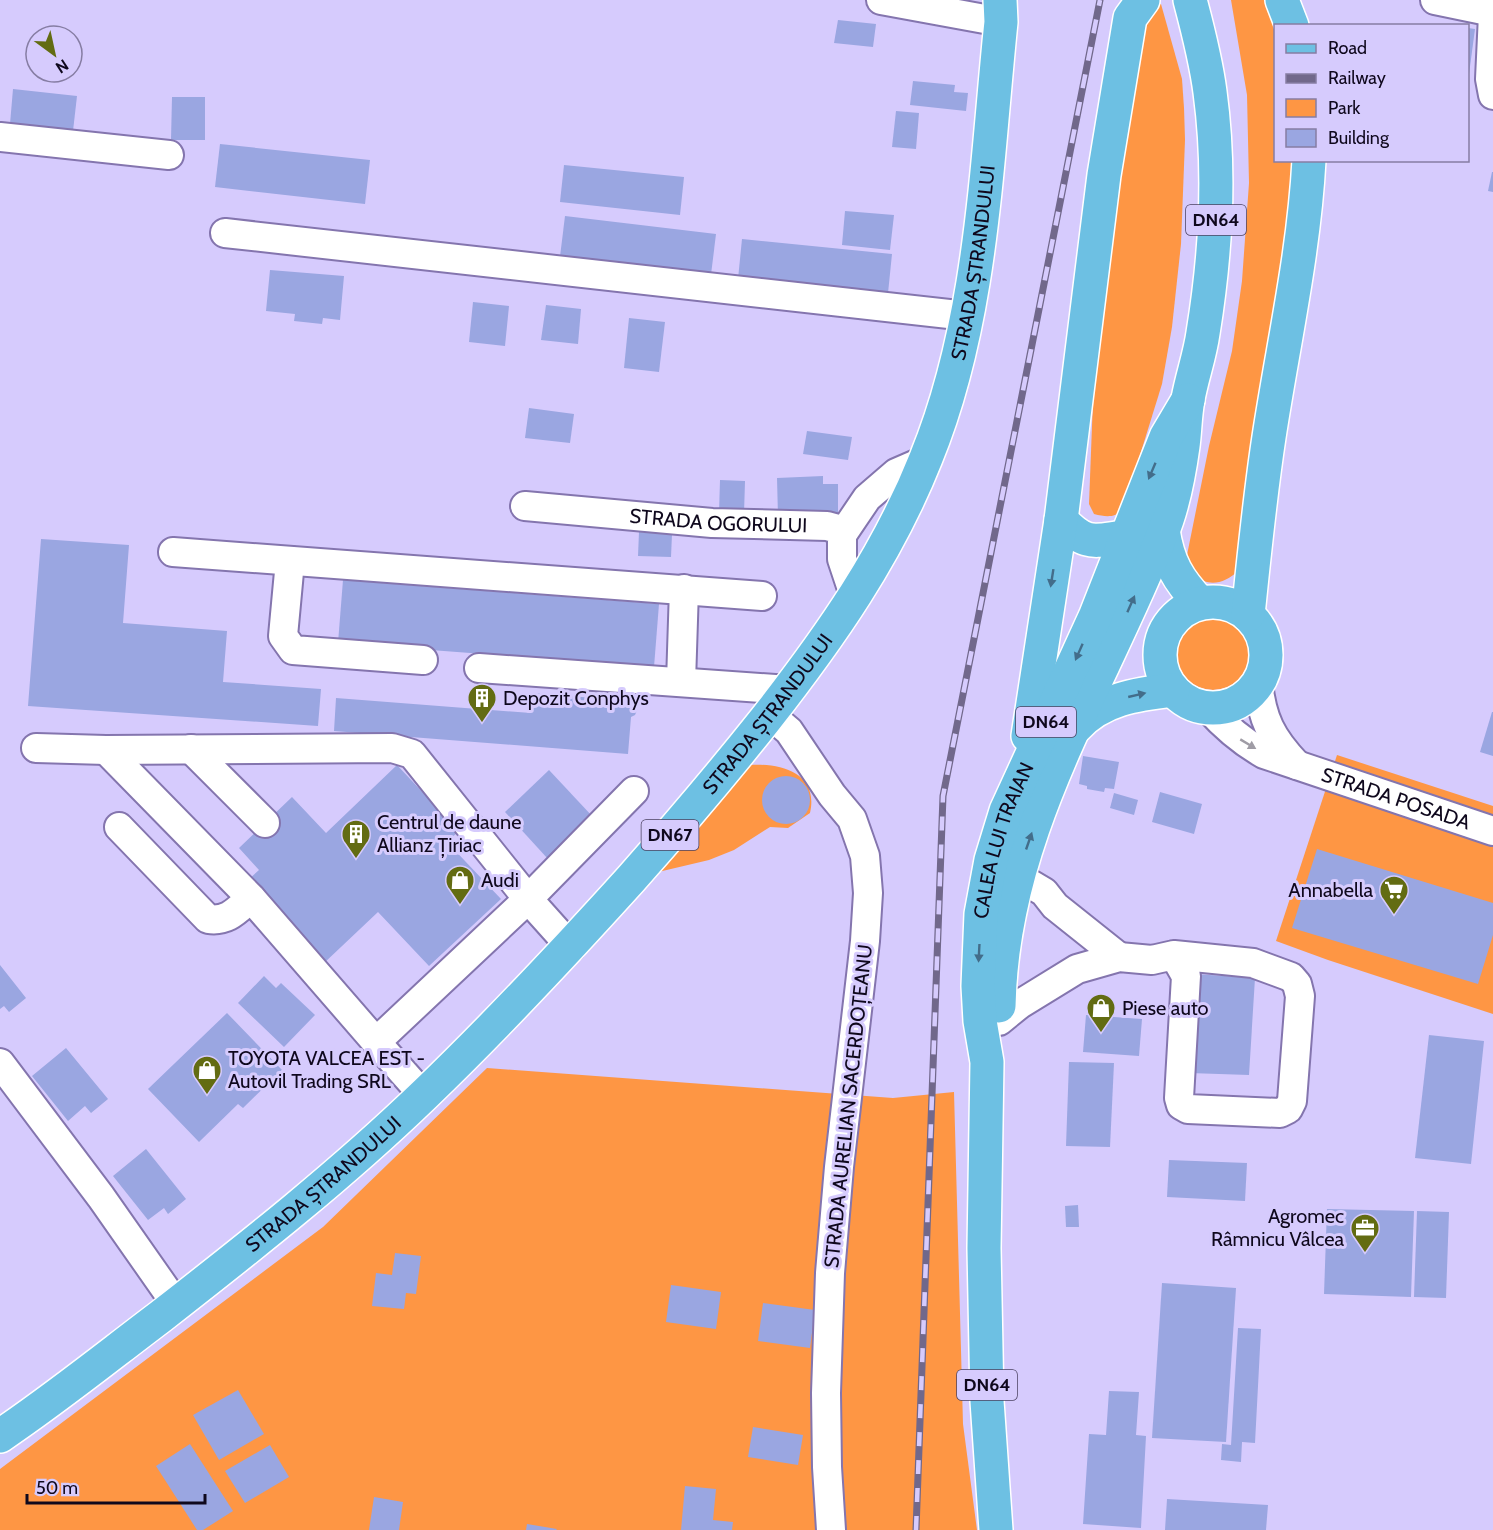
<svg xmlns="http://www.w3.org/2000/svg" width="1493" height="1530" font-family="Cabin,sans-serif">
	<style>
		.green { fill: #fe9644 }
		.building { fill: #9aa6e1 }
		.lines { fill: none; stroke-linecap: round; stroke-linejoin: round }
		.minor-casing { stroke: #8475ae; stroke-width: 32 }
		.major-casing { stroke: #fff; stroke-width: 36 }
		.minor { stroke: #fff; stroke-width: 28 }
		.major { stroke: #6dc0e3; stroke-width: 33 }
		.rail-casing { stroke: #71688b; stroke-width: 7 }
		.rail { stroke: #d6cbfd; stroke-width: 4.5; stroke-dasharray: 14; stroke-linecap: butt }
		.oneway { fill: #436d8a }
		.oneway2 { fill: #9f9ca5 }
		.labels { text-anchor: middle; stroke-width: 6; stroke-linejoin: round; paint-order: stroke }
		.shield { fill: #d6cbfd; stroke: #4b4260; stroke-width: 1.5 }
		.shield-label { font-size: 18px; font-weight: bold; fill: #0f081d }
		.street-label { font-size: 20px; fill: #0f081d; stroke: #d6cbfd }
		.poi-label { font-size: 20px; fill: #0f081d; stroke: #d6cbfd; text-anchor: start }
	</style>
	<rect width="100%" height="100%" fill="#d6cbfd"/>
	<g class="green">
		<path d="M1231,0H1266L1276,26V160H1294L1290,223L1239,570C1218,591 1192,586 1187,555L1209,446L1232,351L1242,281L1249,183L1247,95Z"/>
		<path d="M1158,4H1161L1182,79L1184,108L1185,140L1181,244L1172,327L1162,384L1123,510C1114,518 1106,517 1094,514L1089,504L1094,374L1108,256L1142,29Z"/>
		<circle cx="1213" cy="654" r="36"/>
		<path d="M1337,755L1493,806V1014L1328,960L1276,941Z"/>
		<path d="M750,765C781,763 819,773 810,813L788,828L770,827L734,850L709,860L654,873Z"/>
		<path d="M487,1068L893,1098L954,1092L963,1424L977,1530H0V1469L323,1227Z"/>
	</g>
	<g class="building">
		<path d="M838,20L876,24L873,47L834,43Z"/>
		<path d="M1468,28L1475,29L1469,74H1468Z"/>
		<path d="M913,81L955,85L954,92L968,93L966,111L910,105Z"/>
		<path d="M13,89L77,96L73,131L10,124Z"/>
		<path d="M172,97H205V140H171Z"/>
		<path d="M896,111L919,113L916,149L892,147Z"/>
		<path d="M220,144L370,160L365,204L215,187Z"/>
		<path d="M564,165L684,177L680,215L560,202Z"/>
		<path d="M1492,172H1493V192L1488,191Z"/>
		<path d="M845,211L894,215L890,250L842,245Z"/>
		<path d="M565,216L716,234L710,283L559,265Z"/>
		<path d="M742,239L892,254L887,303L737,289Z"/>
		<path d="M270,270L344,276L340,320L323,318L322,324L294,321L295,314L266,311Z"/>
		<path d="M473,302L509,306L505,346L469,342Z"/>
		<path d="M546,305L581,309L578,344L541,340Z"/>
		<path d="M629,318L665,322L659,372L624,368Z"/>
		<path d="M529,408L574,414L570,443L525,438Z"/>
		<path d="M807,431L852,437L848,460L803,454Z"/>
		<path d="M823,476V484H838V514L778,516L777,478Z"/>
		<path d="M720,480L745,481L744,514H719Z"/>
		<path d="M639,532L672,534L671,557L638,556Z"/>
		<path d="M41,539L129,545L123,623L227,631L223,682L321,689L318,726L28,706Z"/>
		<path d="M343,580L659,604L654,667L338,643Z"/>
		<path d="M532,693L619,700L622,696H631L636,701L638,708L635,715L631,717L628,754L334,731L336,698L531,713Z"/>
		<path d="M1492,712H1493V756L1480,752Z"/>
		<path d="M1083,756L1119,762L1114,789L1105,788L1104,792L1087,789V786L1079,784Z"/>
		<path d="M397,765L459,831L447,842L501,899L429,966L378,912L323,964L246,882L259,870L239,848L292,797L326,833Z"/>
		<path d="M549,770L593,817L548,859L505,812Z"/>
		<circle cx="786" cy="800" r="24"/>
		<path d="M1160,792L1202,804L1194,834L1152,822Z"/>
		<path d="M1114,793L1138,800L1134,815L1110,808Z"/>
		<path d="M1317,849L1493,903V935L1478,984L1292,928Z"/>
		<path d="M0,965L26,998L9,1012L4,1006L0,1009Z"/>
		<path d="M1194,974L1255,978L1249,1075L1189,1073Z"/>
		<path d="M264,976L276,988L281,983L315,1015L284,1047L238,1003Z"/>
		<path d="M227,1013L282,1070L243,1108L238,1104L199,1142L148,1089Z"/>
		<path d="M1086,1015L1142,1019L1139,1056L1083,1052Z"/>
		<path d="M1429,1035L1484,1041L1471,1164L1415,1158Z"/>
		<path d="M66,1048L108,1099L91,1113L85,1106L68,1121L32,1076Z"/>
		<path d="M1069,1062L1114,1063L1110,1147L1066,1146Z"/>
		<path d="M146,1149L186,1199L168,1214L164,1208L148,1220L113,1176Z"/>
		<path d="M1169,1160L1247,1163L1245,1201L1167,1197Z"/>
		<path d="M1078,1205L1079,1227H1066L1065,1206Z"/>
		<path d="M1327,1209L1414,1211L1411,1297L1324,1294Z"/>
		<path d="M1417,1211L1449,1212L1446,1298L1414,1297Z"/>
		<path d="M395,1253L421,1256L416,1294L406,1293L404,1309L372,1306L376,1273L392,1275Z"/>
		<path d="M1162,1283L1236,1288L1226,1442L1152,1438Z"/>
		<path d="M671,1285L721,1292L716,1329L666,1322Z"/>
		<path d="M763,1303L815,1310L810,1348L758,1341Z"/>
		<path d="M1238,1328L1261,1329L1255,1443L1242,1442L1241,1462L1221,1460L1222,1444L1231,1445Z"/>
		<path d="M238,1390L264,1434L219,1460L193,1415Z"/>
		<path d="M1109,1391L1139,1392L1136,1435L1146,1436L1141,1528L1083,1524L1089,1434L1106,1435Z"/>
		<path d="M753,1427L803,1435L798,1465L748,1457Z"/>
		<path d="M190,1444L233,1511L203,1530H197L156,1466Z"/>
		<path d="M270,1445L289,1477L245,1503L225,1471Z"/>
		<path d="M685,1486L716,1489L713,1520L733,1522L732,1530H681Z"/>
		<path d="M374,1497L403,1502L399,1530H369Z"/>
		<path d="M1167,1499L1268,1505L1266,1530H1165Z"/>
		<path d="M527,1524L557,1529L556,1530H526Z"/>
	</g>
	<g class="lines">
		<g class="minor-casing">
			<g id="minor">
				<path d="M881,0L1001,22"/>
				<path d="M1435,0L1493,12"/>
				<path d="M1493,15L1490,79L1493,95"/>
				<path d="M0,137L169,155"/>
				<path d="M225,233L967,316"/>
				<path id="s1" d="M525,506L712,523L827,526L838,529L842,535V559L855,598"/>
				<path d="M842,535L867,498L896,473L926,460"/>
				<path d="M173,552L762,596"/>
				<path d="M290,561L283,636L293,650L423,660"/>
				<path d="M479,668L789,690"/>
				<path d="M681,682L684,589"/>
				<path d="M1258,683C1262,719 1271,738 1297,765"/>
				<path id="s2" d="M1208,708C1225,727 1241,741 1264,754L1493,831"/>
				<path d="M769,714L789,731L832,795L852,819L865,856L868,893L865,941L839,1167L830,1273L826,1393L827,1467L831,1530"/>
				<path d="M36,748L106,750L392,748L412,754L528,899L571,947"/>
				<path d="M191,749L265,823"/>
				<path d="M106,750L251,898L376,1042"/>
				<path d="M119,827L208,919C228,922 237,910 251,898"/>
				<path d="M1017,876L1044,892L1055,906L1119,957"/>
				<path d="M999,1021L1020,1004L1077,969L1119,957L1152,960L1174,955L1253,963L1291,977L1297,984L1300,996L1292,1101L1288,1109L1280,1113L1188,1109L1181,1105L1179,1098L1186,976L1174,955"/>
				<path d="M0,1063L101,1197L176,1304"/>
				<path d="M424,1096L376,1042L528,899L634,791"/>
			</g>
		</g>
		<g class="major-casing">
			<g id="major">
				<path d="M1282,0L1292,26"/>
				<path d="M1061,520C1088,548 1094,540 1127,537"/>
				<path d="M1163,530C1168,563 1178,580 1200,603"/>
				<circle cx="1213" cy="655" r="53"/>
				<path d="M1248,615C1254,556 1260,496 1269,437C1283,345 1304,254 1309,160"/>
				<path d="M1076,727C1101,699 1137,694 1173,690"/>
				<path d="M1028,736L1061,520L1104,175L1130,18L1143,0"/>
				<path d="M999,1006C1002,832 1100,690 1162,533C1173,507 1179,475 1183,446C1185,431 1185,415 1188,399C1192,377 1200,355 1203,333C1216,253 1221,173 1210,92C1206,61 1198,30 1190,0"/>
				<path id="s3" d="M0,1436C55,1399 107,1357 160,1317C251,1246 341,1175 424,1095C496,1026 564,953 631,879C677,827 722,774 765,720C830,637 887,556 926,458C982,321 986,167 1001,22L1000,0"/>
				<path id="s4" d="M996,1530L987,1401L984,1248L987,1062L980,1021L978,986L981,914L991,860L1006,811L1095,617L1166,437L1188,400"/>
			</g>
		</g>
		<use href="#minor" class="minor"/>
		<use href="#major" class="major"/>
		<g class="rail-casing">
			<path id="rail" d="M916,1530L943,796L1100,0"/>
		</g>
		<use href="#rail" class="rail"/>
	</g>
	<defs><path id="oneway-solid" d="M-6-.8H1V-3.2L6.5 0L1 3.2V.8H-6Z" transform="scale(1.5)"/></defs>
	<g class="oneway">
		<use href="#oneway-solid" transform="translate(1152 471) rotate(113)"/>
		<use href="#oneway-solid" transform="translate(1052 578) rotate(99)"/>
		<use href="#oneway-solid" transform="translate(1131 604) rotate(-66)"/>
		<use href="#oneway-solid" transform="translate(1079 652) rotate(114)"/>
		<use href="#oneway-solid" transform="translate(1137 695) rotate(-13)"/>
		<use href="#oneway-solid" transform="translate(1029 841) rotate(-71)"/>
		<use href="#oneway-solid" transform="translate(979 953) rotate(93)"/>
	</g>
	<use class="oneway2" href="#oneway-solid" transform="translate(1248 744) rotate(31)"/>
	<defs>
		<g id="building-pin" transform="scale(1.5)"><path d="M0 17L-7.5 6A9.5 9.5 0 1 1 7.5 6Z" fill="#636c12" stroke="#d6cbfd"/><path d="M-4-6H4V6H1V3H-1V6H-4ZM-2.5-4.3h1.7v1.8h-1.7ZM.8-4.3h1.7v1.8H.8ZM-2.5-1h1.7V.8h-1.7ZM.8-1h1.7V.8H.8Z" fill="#fff"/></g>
		<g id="shop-pin" transform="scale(1.5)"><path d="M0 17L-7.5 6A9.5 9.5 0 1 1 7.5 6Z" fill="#636c12" stroke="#d6cbfd"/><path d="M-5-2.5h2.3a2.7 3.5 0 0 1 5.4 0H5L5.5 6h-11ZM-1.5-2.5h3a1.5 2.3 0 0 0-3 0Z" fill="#fff"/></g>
		<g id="supermarket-pin" transform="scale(1.5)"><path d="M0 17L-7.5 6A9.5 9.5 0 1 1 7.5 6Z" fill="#636c12" stroke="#d6cbfd"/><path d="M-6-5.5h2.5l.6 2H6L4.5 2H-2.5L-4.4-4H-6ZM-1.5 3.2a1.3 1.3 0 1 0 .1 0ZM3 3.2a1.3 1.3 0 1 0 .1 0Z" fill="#fff"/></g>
		<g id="office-pin" transform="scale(1.5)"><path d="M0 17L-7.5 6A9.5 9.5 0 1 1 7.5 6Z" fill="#636c12" stroke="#d6cbfd"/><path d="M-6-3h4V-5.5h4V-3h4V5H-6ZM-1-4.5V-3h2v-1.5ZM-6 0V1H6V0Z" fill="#fff"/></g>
	</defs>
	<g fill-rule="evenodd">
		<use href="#building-pin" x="482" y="698"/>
		<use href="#building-pin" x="356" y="834"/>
		<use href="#shop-pin" x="460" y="880"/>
		<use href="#supermarket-pin" x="1394" y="890"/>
		<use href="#shop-pin" x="1101" y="1008"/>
		<use href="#shop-pin" x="207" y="1070"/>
		<use href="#office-pin" x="1365" y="1228"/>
	</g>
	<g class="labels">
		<g class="shield">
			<rect x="1186" y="205" width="60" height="30" rx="4.5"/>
			<rect x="1016" y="707" width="60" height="30" rx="4.5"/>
			<rect x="641.5" y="820" width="57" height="30" rx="4.5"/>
			<rect x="957" y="1370" width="60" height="30" rx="4.5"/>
		</g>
		<g class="shield-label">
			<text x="1216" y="226">DN64</text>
			<text x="1046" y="728">DN64</text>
			<text x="670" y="841">DN67</text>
			<text x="987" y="1391">DN64</text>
		</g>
		<g class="street-label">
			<text dy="7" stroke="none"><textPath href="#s3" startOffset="1562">STRADA ȘTRANDULUI</textPath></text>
			<text dy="7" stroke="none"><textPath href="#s1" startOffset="194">STRADA OGORULUI</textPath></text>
			<text dy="7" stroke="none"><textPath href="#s3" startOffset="1058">STRADA ȘTRANDULUI</textPath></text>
			<text dy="7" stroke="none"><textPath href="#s2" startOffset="212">STRADA POSADA</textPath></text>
			<text dy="7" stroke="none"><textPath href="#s4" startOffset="694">CALEA LUI TRAIAN</textPath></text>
			<text transform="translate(848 1106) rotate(-84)" y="7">STRADA AURELIAN SACERDOȚEANU</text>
			<text dy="7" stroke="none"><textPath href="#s3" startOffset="410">STRADA ȘTRANDULUI</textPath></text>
		</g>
		<g class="poi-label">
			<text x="503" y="705">Depozit Conphys</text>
			<text x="377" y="829">Centrul de daune<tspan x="377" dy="23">Allianz Țiriac</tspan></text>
			<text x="481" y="887">Audi</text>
			<text x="1373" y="897" text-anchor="end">Annabella</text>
			<text x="1122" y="1015">Piese auto</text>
			<text x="228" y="1065">TOYOTA VALCEA EST -<tspan x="228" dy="23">Autovil Trading SRL</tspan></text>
			<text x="1344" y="1223" text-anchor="end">Agromec<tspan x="1344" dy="23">Râmnicu Vâlcea</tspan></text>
		</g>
	</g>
	<rect x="1274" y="24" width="195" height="138" fill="#d6cbfd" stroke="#867da3" stroke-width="1.5"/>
	<rect x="1286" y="44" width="30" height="9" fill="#6dc0e3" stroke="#867da3" stroke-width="1.5"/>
	<text x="1328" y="54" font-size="18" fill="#0f081d">Road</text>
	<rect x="1286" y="74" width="30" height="9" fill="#71688b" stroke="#867da3" stroke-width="1.5"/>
	<text x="1328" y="84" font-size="18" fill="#0f081d">Railway</text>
	<rect x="1286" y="99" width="30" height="18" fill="#fe9644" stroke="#867da3" stroke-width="1.5"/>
	<text x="1328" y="114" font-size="18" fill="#0f081d">Park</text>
	<rect x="1286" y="129" width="30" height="18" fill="#9aa6e1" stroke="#867da3" stroke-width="1.5"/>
	<text x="1328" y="144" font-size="18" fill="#0f081d">Building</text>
	<g transform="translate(54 54) rotate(147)"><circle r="28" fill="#d6cbfd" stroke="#867da3" stroke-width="1.5"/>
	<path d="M0-4.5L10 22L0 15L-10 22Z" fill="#636c12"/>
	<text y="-9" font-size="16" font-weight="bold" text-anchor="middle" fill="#0f081d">N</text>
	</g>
	<path d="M27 1494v9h178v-9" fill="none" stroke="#0f081d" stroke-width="3"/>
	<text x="36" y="1494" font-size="18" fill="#0f081d" stroke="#d6cbfd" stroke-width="4.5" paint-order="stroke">50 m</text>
</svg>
